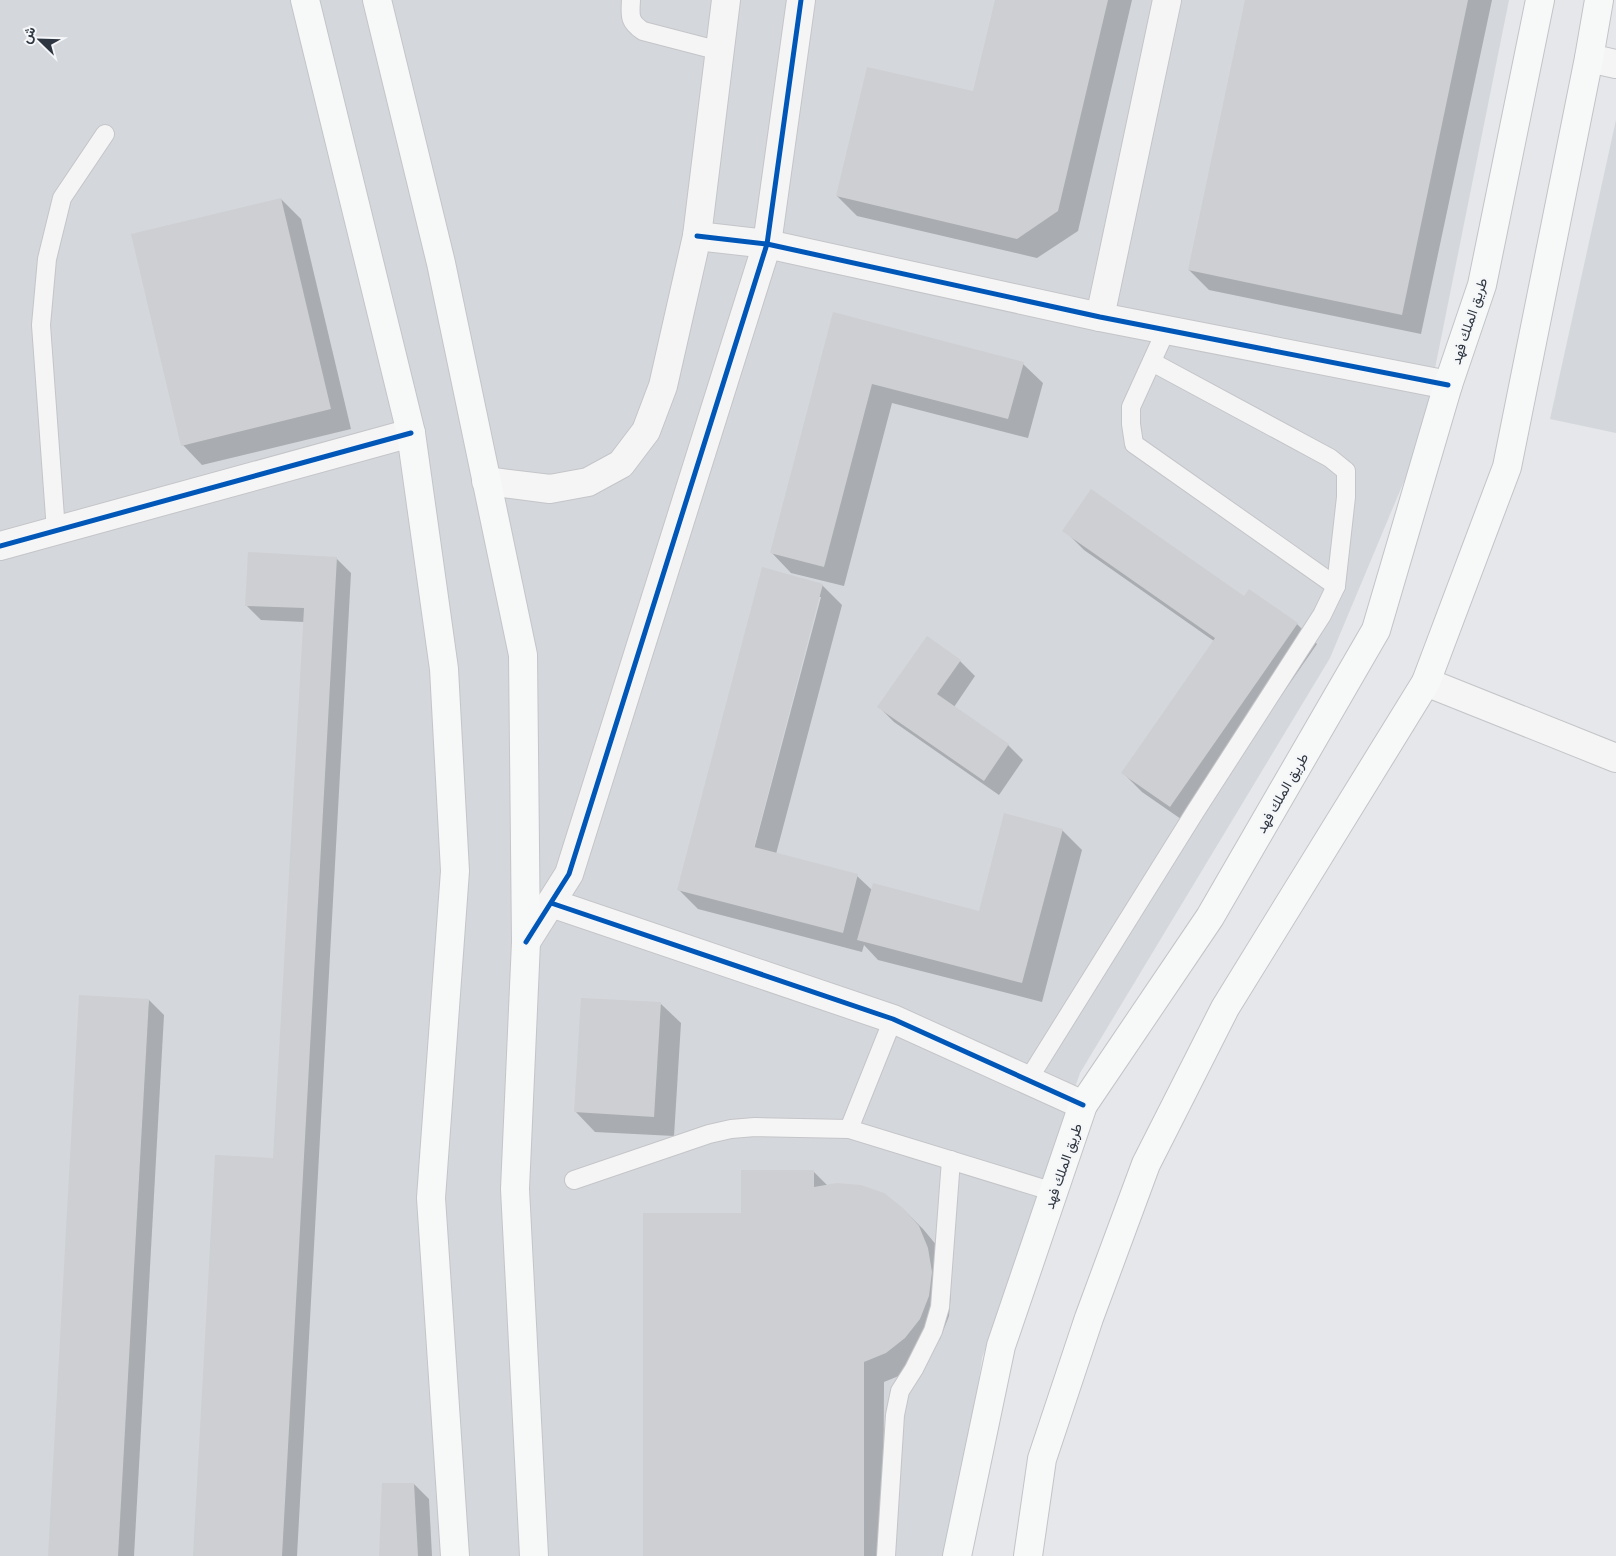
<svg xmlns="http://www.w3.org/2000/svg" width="1616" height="1556" font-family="Overpass,Vazirmatn,sans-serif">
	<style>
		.built { fill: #d4d7dc }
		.shadow { fill: #0003; fill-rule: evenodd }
		.building { fill: #cecfd2 }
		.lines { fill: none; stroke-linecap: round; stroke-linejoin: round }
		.lane-casing { stroke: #c4c5c8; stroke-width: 20 }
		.street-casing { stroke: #c4c5c8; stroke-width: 30 }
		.secondary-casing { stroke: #c4c5c8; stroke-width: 30 }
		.primary-casing { stroke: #c2c4c7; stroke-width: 30 }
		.lane { stroke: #f5f5f6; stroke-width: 18 }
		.street { stroke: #f5f5f6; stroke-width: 28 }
		.secondary { stroke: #f7f8f8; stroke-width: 28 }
		.primary { stroke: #f7f8f8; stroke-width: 28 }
		.cycleway-casing { stroke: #f4f6f8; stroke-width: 8 }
		.cycleway { stroke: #0057b8; stroke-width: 5 }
		.labels { text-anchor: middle; stroke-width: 4; stroke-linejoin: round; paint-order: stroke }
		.street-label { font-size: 14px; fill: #2e3641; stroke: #f4f6f8 }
	</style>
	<rect width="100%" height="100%" fill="#e5e7ea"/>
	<g class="built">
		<path d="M0,0H1509L1420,443L1330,658L1080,1073L982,1358L954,1556H0Z"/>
		<path d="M1616,120V433L1550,419Z"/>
	</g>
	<g class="shadow">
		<path d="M997,0H1132L1078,231L1037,258L857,216L837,196L974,93Z"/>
		<path d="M1246,0H1492L1421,334L1209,290L1189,270Z"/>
		<path d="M281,199L301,219L351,429L202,465L183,445Z"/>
		<path d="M834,314L1023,364L1043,383L1028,438L892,403L844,586L791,573L772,553Z"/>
		<path d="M1064,530L1244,598L1297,624L1317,644L1191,826L1142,792L1123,773L1214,641L1084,550Z"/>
		<path d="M336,558L351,573L297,1556H194L275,1159L304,622L261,620L246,605Z"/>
		<path d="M822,585L842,605L776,854L857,876L872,890L979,913L1062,830L1082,850L1042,1002L878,960L864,945L862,952L698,909L678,889ZM818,597H821L753,853H751Z"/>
		<path d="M927,638L960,661L975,676L954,707L1008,745L1023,760L999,795L894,722L879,707Z"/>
		<path d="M149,1000L164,1015L134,1556H50Z"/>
		<path d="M661,1004L681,1023L674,1136L595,1132L576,1112Z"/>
		<path d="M813,1171L828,1186L903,1209L923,1229L938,1247L947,1269L951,1293L949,1316L940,1339L925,1358L906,1373L884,1382L883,1556H644L742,1215Z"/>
		<path d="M414,1484L429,1499L432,1556H380Z"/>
	</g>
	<g class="building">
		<path d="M995,0H1108L1058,211L1017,239L836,196L867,67L973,91Z"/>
		<path d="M1245,0H1468L1402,315L1188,270Z"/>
		<path d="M281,198L331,409L181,446L131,234Z"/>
		<path d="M833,312L1024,362L1008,419L872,384L824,567L770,553Z"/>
		<path d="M1091,489L1244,596L1249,589L1298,623L1170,807L1121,773L1215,638L1062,531Z"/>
		<path d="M248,552L337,557L282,1556H193L215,1155L273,1158L304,608L245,606Z"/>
		<path d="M762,567L823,584L754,847L858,874L843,933L677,890Z"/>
		<path d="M927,636L961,660L937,694L1009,744L984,781L877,707Z"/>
		<path d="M1004,813L1063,829L1022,983L857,940L873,883L979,911Z"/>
		<path d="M79,995L149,999L118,1556H48Z"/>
		<path d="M581,998L661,1002L654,1117L574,1112Z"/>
		<path d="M741,1170H814V1187L837,1183L861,1185L884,1193L903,1208L919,1226L928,1248L932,1272L929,1296L920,1319L905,1338L886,1353L864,1362V1556H643V1213H741Z"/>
		<path d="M382,1483H414L418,1556H379Z"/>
	</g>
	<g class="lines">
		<g class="lane-casing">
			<g id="lane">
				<path d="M631,0C630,16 629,22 643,31L720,51"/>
				<path d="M1166,330L1131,407V424L1134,444L1336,586"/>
				<path d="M56,531L41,325L47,259L62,198L105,134"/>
				<path d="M1028,1080L1195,812L1322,615L1336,586L1346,497V471L1330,458L1152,362"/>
				<path d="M849,1129L893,1019"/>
				<path d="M574,1180L709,1134L731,1129L755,1127L849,1129L1054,1192"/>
				<path d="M886,1556L895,1415L900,1391L914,1369L933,1331L940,1307L951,1160"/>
			</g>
		</g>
		<g class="street-casing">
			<g id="street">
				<path d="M1589,58L1616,64"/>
				<path d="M697,236L767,244L1100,317L1448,385"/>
				<path d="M1100,317L1167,0"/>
				<path d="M486,481L550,489L588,482L621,464L646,431L663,386L697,236L726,0"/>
				<path d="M0,546L411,433"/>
				<path d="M1426,682L1616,758"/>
				<path d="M551,903L893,1019L1083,1105"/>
				<path d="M526,942L569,874L767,244L801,0"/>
			</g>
		</g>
		<g class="secondary-casing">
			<g id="secondary">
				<path d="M305,0L411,433L444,669L455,871L431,1198L455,1556"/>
				<path d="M377,0L441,263L523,655L526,942L515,1189L534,1556"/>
			</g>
		</g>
		<g class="primary-casing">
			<g id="primary">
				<path d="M957,1556L1001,1346L1083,1105L1210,917L1376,630L1448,385L1482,285L1540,0"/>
				<path d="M1028,1556L1042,1459L1089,1318L1146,1164L1225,1008L1426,682L1507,467L1589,58L1599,0"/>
			</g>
		</g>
		<use href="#lane" class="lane"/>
		<use href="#street" class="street"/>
		<use href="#secondary" class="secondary"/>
		<use href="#primary" class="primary"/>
		<g class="cycleway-casing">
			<g id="cycleway">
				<path d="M697,236L767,244L1100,317L1448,385"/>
				<path d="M0,546L411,433"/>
				<path d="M551,903L893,1019L1083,1105"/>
				<path d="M526,942L569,874L767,244L801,0"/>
			</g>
		</g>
		<use href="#cycleway" class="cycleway"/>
	</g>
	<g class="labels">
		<g class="street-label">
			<text transform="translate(1469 321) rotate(-72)" y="5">طريق الملك فهد</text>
			<text transform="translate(1282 793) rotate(-60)" y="5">طريق الملك فهد</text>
			<text transform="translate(1063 1166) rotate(-71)" y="5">طريق الملك فهد</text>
		</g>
	</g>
	<g transform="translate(40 40) rotate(293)" stroke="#f4f6f8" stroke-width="4" paint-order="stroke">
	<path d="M0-4L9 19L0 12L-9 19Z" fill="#2e3641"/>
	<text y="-8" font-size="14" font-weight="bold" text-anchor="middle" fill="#2e3641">ش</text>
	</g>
</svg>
